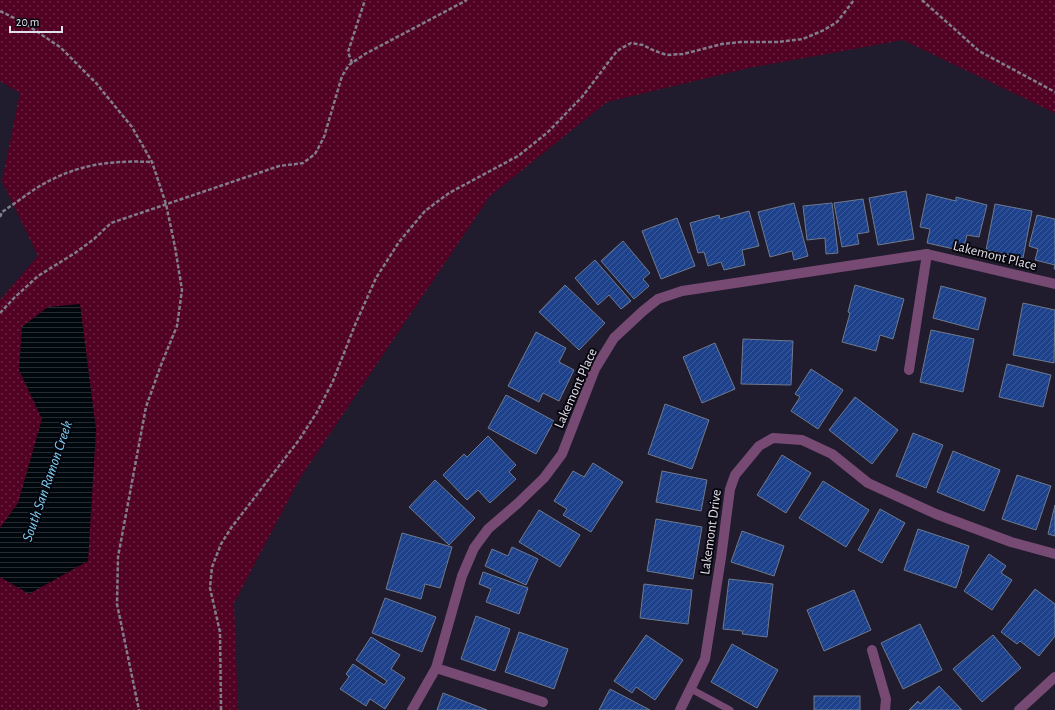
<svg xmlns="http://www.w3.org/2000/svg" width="1055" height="710" font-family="'Alegreya Sans',sans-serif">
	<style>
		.grass { fill: url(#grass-dots) }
		.water { fill: url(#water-rules) }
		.building { fill: url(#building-hatch); stroke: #6e7a8e }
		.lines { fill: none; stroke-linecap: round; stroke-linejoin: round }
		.path { stroke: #817d8d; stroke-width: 2.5; stroke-dasharray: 4 2; stroke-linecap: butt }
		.lane { stroke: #774a73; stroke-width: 7 }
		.street { stroke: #774a73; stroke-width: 10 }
		.labels { text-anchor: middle; stroke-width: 4; stroke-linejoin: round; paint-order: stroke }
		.street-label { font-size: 14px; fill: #e3e0ed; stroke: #09070e }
		.water-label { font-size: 15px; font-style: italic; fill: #7bcdf2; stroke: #09070e }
	</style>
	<defs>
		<pattern id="grass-dots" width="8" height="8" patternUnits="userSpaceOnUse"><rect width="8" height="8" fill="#520223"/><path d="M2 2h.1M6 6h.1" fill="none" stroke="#6b2743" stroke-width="1.8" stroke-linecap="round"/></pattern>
		<pattern id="water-rules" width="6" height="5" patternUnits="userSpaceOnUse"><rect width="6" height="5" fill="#00070d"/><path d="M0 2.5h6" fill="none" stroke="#252b31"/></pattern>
		<pattern id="building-hatch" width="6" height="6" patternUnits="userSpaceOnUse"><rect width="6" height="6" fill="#1d418a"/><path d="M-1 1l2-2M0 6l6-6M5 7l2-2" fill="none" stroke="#3e5c9b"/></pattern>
	</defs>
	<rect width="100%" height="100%" fill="#201b2d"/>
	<path class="grass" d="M0,0H1055V113L903,40L749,68L607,102L490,196L300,478L234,603L238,710H0V300L38,256L2,181L20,93L0,81Z"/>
	<path class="water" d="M80,304L96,430L88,561L29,594L0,577V528L18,503L42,419L19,370L22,327L48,307Z"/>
	<g class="building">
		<path d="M906,191L914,239L878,245L869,198Z"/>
		<path d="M927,194L956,201V197L987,205L979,237L967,235L963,251L927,243L930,229L920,227Z"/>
		<path d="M863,199L869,232L857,234L859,244L842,247L834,203Z"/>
		<path d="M794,203L808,256L794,260L792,251L770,257L758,212Z"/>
		<path d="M832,203L838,253L826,254L825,238L807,240L803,206Z"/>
		<path d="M995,204L1032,211L1023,258L986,250Z"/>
		<path d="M749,211L759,246L742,250L745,265L724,270L721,262L708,266L704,252L698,253L690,223L719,215L720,219Z"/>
		<path d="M1037,215L1055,219V269H1054L1055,265L1035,260L1038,249L1029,246Z"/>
		<path d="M677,218L695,266L661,279L642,231Z"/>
		<path d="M623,241L650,273L643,279L649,286L634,299L601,261Z"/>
		<path d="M595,260L631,301L621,309L609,295L598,305L575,278Z"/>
		<path d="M565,285L605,323L579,350L539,312Z"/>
		<path d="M855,285L904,299L893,339L880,335L876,351L842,342L850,313L848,312Z"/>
		<path d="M941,286L986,298L978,330L933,318Z"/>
		<path d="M1023,303L1055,310L1054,363L1013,355Z"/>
		<path d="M931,330L974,339L963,392L920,382Z"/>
		<path d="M536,332L566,348L559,362L574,370L559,401L543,393L539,402L508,386Z"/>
		<path d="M743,339L793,341L791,385L741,384Z"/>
		<path d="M715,343L735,389L702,403L683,357Z"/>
		<path d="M1007,364L1051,375L1043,407L999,397Z"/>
		<path d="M811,369L843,390L818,429L791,411L800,397L795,394Z"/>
		<path d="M506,395L554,421L536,454L488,428Z"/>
		<path d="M855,397L898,430L872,464L829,430Z"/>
		<path d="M665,404L709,420L692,469L648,454Z"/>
		<path d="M913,433L943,445L926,488L896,476Z"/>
		<path d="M488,436L516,465L509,472L516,479L490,503L478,490L467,500L443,475L464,454L467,457Z"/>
		<path d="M953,451L1000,470L984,511L937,492Z"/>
		<path d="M782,455L811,473L786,513L757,495Z"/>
		<path d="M593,463L623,482L591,532L563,515L567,509L554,501L573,471L584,477Z"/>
		<path d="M662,471L707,480L701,511L656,502Z"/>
		<path d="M1017,475L1051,486L1036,530L1002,519Z"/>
		<path d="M435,480L475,518L449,545L409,507Z"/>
		<path d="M823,481L869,510L846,547L799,518Z"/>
		<path d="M1055,505V536L1048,534Z"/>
		<path d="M880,509L905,523L882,563L858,550Z"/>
		<path d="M539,510L580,535L560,567L519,542Z"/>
		<path d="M656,519L702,527L693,579L647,571Z"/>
		<path d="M918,529L969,546L961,571H962L956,588L904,570Z"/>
		<path d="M742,531L784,546L774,576L731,562Z"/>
		<path d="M402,533L452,547L440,588L425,584L421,599L386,589Z"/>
		<path d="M512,547L538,559L526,585L485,566L492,549L508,556Z"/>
		<path d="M989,554L1006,566L1001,573L1012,580L992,610L964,591Z"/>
		<path d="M483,572L528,588L519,614L486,602L491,589L479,584Z"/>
		<path d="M729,579L773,584L767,637L742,634L743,631L723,629Z"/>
		<path d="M644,584L692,590L688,624L640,618Z"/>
		<path d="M1035,589L1055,604V636L1039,656L1020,641L1017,644L1001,632Z"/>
		<path d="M854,590L871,630L824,651L807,610Z"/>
		<path d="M385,598L436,617L422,652L372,633Z"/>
		<path d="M476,616L510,629L495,671L461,659Z"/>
		<path d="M920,624L942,670L903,689L881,643Z"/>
		<path d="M519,632L568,649L554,689L505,672Z"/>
		<path d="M646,635L683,660L655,700L636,687L632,693L614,681Z"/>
		<path d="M993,635L1021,668L982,702L953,669Z"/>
		<path d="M371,637L400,655L391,669L405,678L385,709L370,699L366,706L340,689L349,677L346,674L353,664L384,685L387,681L356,660Z"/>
		<path d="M732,644L778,670L757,708L711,682Z"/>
		<path d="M939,686L962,710H909L918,701L920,704Z"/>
		<path d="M610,689L650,710H599Z"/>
		<path d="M443,693L487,710H437Z"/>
		<rect x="814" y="696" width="46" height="14"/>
	</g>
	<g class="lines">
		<g class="path">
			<path d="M922,0L979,51L1055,92"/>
			<path d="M0,11L24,23L60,47L96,83L132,127L152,162L166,204L175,247L182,290L177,326L161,365L146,407L118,557L117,604L139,710"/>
			<path d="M352,63L348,52L365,0"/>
			<path d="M0,217L2,212C14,204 26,195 38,187C75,165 108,160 151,162"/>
			<path d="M0,313L15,297L38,276L75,253L94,239L111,223L279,166L303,163L315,154L324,137L342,76L349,65L365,54L467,0"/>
			<path d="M221,710L220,632L210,588L212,567L221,544L231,528L299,440L317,412L333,381L355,325L376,278L399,242L425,211L449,193L518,156L547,133L582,97L617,51L631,43L643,45L655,51L667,55L683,54L722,44L741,42H778L803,39L824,30L837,22L854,0"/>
		</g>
		<path class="lane" d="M691,689L730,710"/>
		<g class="street">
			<path d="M909,370L927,254"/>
			<path d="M872,650L886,699L885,710"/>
			<path d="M436,668L543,702"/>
			<path d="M412,710L436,668L462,576L474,548L488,529L517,504L544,478L562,454L595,369L614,338L643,311L658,299L682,291L927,254L1055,284"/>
			<path d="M680,710L705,659L721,558L730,489L735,475L759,446L773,438L802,440L832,454L868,483L936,514L1011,542L1055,554"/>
			<path d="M1019,710L1055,677"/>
		</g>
	</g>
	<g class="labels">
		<g class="street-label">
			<text transform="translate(995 255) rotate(14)" y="5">Lakemont Place</text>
			<text transform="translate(575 388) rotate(-66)" y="5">Lakemont Place</text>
			<text transform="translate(710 532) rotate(-82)" y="5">Lakemont Drive</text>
		</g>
		<g class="water-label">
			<text transform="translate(47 481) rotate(-71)" y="5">South San Ramon Creek</text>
		</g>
	</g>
	<path d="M10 26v6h52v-6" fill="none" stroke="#e3e0ed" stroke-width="2"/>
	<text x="16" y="26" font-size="12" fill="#e3e0ed" stroke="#09070e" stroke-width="3" paint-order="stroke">20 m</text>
</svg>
